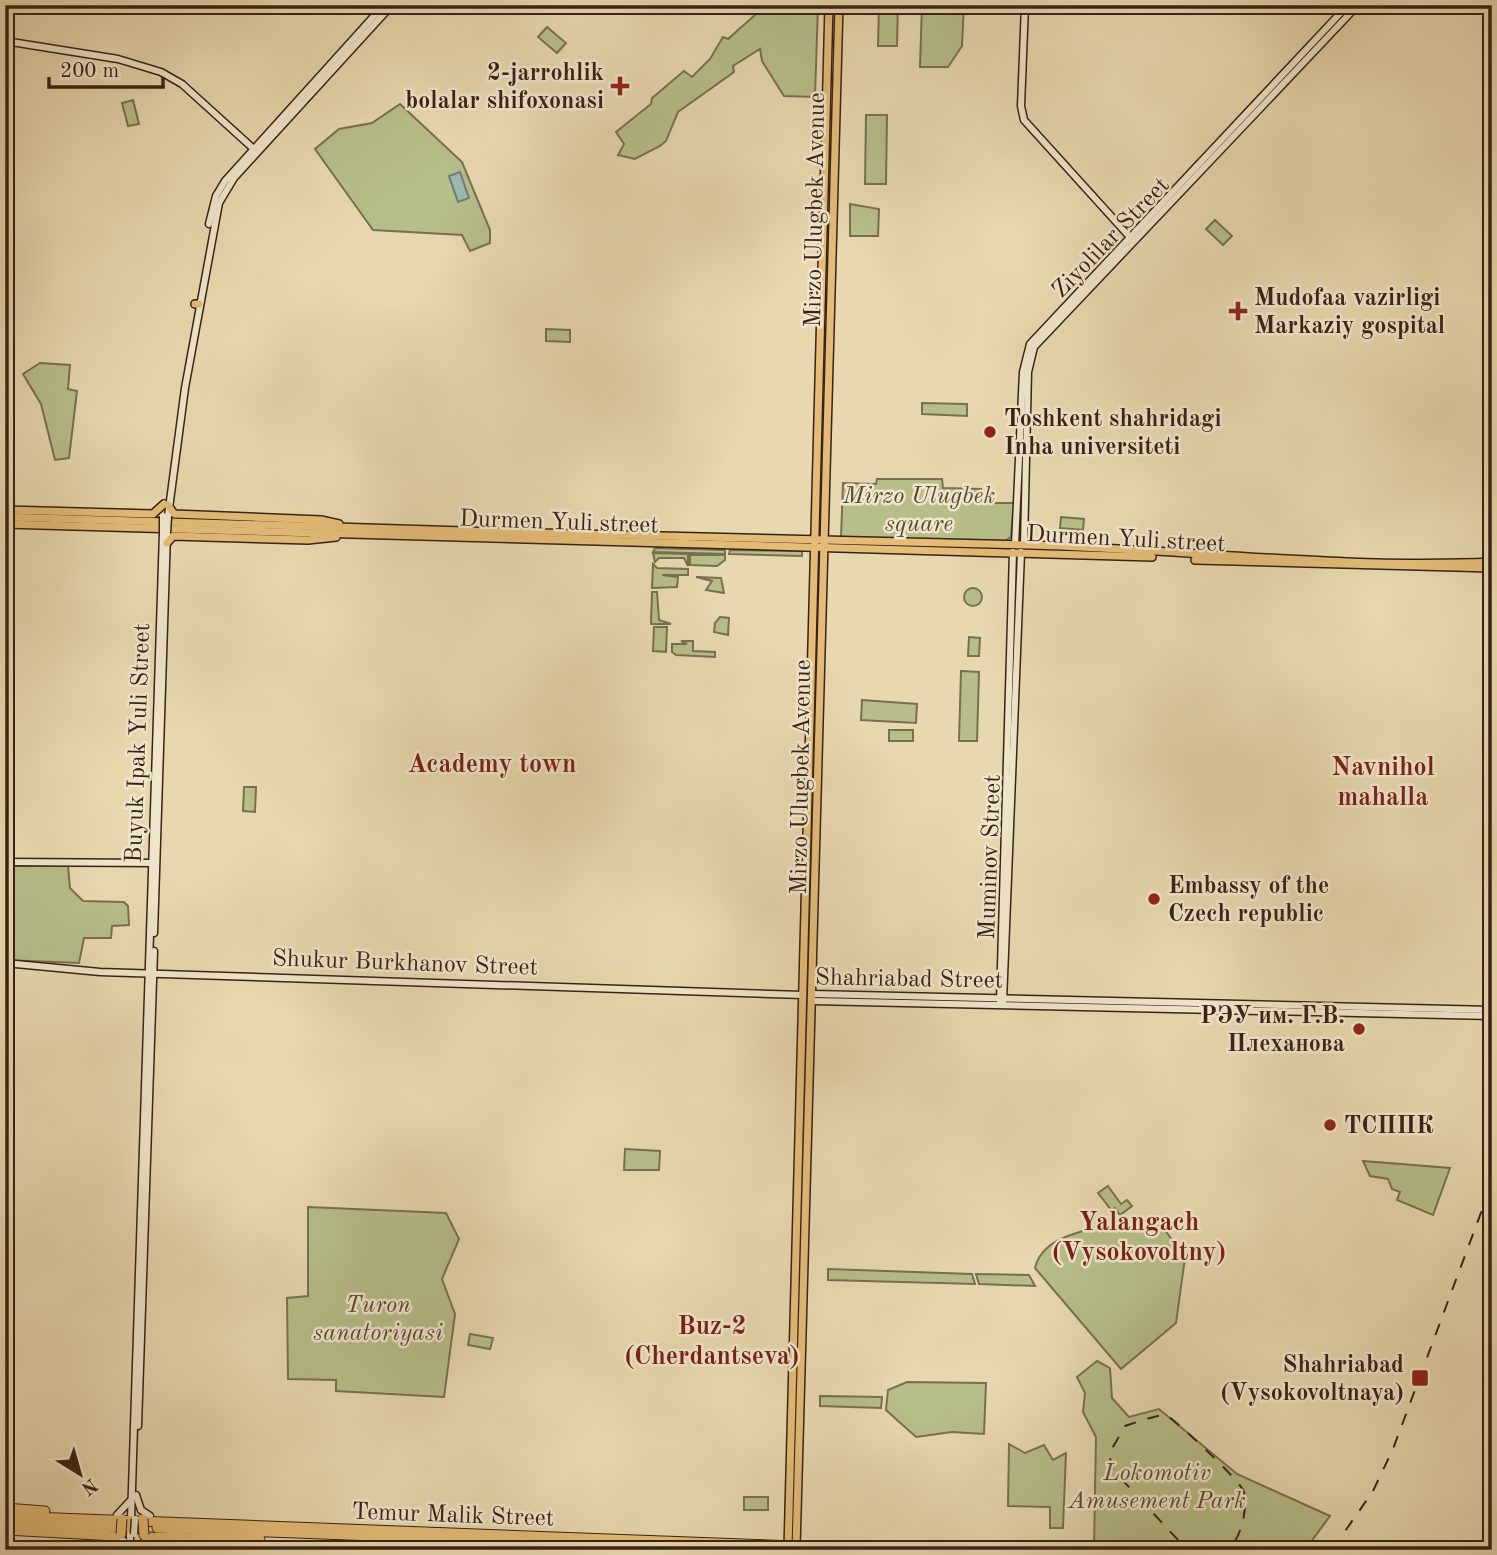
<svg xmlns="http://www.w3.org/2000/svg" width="1497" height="1555" font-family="'Old Standard TT',serif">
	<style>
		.green { fill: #b7be8a; stroke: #787050; stroke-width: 2 }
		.water { fill: #98b9b2; stroke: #727d74; stroke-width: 2 }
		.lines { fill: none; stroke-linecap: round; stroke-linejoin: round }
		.secondary-casing { stroke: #382216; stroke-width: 9 }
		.primary-casing { stroke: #382216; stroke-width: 10 }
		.highway-casing { stroke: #382216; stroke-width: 11 }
		.secondary { stroke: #f0e6cb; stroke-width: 6 }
		.primary { stroke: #e4bc78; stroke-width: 7 }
		.highway { stroke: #e4bc78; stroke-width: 9 }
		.rail { stroke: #382216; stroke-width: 2; stroke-dasharray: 12 12; stroke-linecap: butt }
		.secondary-bridge-casing { stroke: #382216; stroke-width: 9; stroke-linecap: butt }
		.highway-bridge-casing { stroke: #382216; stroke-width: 11; stroke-linecap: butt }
		.secondary-bridge { stroke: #f0e6cb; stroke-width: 6 }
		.highway-bridge { stroke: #e4bc78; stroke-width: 9 }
		.poi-dot { fill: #8f2418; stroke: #f0e6cb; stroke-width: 2.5 }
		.labels { text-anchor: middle; stroke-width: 5; stroke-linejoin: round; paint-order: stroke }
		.poi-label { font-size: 24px; font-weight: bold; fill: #382216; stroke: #f0e6cb; text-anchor: start }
		.street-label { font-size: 24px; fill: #382216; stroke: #f0e6cb }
		.park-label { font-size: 24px; font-style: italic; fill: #584933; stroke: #f0e6cb }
		.neighbourhood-label { font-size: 26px; font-weight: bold; fill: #7a1f14; stroke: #f0e6cb }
	</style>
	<rect width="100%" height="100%" fill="#e8d8af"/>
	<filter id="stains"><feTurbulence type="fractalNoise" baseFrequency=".00286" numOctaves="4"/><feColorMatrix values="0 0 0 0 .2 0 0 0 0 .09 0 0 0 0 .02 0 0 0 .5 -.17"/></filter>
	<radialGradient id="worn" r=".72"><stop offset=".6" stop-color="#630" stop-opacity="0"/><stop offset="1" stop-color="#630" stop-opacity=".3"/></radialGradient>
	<g class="green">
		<path d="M766,5H818L815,97L784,96L762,61L760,49L733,66L734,72L678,112L666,141L660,146L635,159L618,155L624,144L616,132L651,104L652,98L684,71L692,77L710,59L723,37L728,39Z"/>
		<path d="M879,5H898L897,46H878Z"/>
		<path d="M922,5H964L962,46L948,67H920Z"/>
		<path d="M547,27L566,43L557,53L538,37Z"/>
		<path d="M133,100L139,124L128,126L122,103Z"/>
		<path d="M400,104L462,162L490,230V243L470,251L462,235L373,230L315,149L339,129L372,123Z"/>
		<path d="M866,115H887L886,184H865Z"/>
		<path d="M850,204L879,209L878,236H850Z"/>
		<path d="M1215,220L1232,236L1223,245L1206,229Z"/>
		<path d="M546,329L570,330V342L546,341Z"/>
		<path d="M40,363L70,365L68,389L77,391L69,458L55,460L41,404L23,374Z"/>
		<path d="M922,403L967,404V416L922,414Z"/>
		<path d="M877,479H942L943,488L981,489V503H1014L1011,537L1005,541L841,538L843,483L876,484Z"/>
		<path d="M1061,517L1084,519L1083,530L1060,528Z"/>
		<path d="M655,548L724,550L725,551V554L653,552Z"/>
		<path d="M730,550L802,551V556L729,554Z"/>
		<path d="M653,553L688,554V566L684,558H659L655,562Z"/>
		<path d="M690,555H725V560L717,566L690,565Z"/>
		<path d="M653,564L657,568L688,569V575H662L678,577L677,587L652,588Z"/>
		<path d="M696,577L721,578L724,593L706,590L712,581Z"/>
		<circle cx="973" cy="597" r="9"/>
		<path d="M652,592H657L659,620L671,624H651Z"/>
		<path d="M720,617L729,618L728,635L714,632L715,623Z"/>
		<path d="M654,627H667L666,652L653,651Z"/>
		<path d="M969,637L980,638L979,656H968Z"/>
		<path d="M681,641H693V651L715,652V657L676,655L672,652V644H687Z"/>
		<path d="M961,671L979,672L977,741H959Z"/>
		<path d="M862,700L917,704L916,723L861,720Z"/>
		<rect x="889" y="730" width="24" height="11"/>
		<path d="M244,787H256L255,812L243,811Z"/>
		<path d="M5,866H68L70,888L83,901L124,902L128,906L129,925L112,926L111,938H84L79,963L5,960Z"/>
		<path d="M1492,1067V1158L1486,1156Z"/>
		<path d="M625,1149L660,1151L659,1170H624Z"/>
		<path d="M1363,1161L1450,1168L1433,1215L1397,1200L1400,1192L1392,1189L1388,1179L1370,1176Z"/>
		<path d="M1108,1186L1121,1204L1127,1200L1132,1206L1120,1215L1115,1208L1112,1211L1098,1193Z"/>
		<path d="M308,1207L446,1213L459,1239L442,1279L455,1314L444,1397L336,1391V1380L288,1379L287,1298L308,1296Z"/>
		<path d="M1100,1226H1162L1185,1258L1176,1323L1121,1369L1035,1268C1042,1239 1074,1234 1100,1226Z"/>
		<path d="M828,1269L972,1274L975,1284L828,1280Z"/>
		<path d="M976,1274L1029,1275L1035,1286L979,1284Z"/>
		<path d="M470,1334L493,1338L490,1349L468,1345Z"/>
		<path d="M1097,1361L1110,1368L1112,1398L1129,1417L1159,1409L1237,1474L1330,1516L1305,1550L1094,1547L1096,1437L1083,1412L1085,1393L1077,1377Z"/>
		<path d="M907,1382L986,1383L984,1434L952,1432L916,1437L886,1410L888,1390Z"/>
		<path d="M820,1396L882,1397L881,1408L820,1406Z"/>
		<path d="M1009,1444L1025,1453L1044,1445L1053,1460L1066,1453L1063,1528H1050V1507L1008,1506Z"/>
		<rect x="744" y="1497" width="24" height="13"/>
	</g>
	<path class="water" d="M460,172L469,198L458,202L449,176Z"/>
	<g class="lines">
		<g class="secondary-casing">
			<g id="secondary">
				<path d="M1025,5L1021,106L1024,120L1129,236"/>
				<path d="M5,41L118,59L161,72L182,84L256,151"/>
				<path d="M209,224L216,196L225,181L384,5"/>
				<path d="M168,516L185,388L219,203L234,178L392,5"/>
				<path d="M1015,545L1023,372L1030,344L1348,5"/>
				<path d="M1024,545L1028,372L1034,347L1358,5"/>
				<path d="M5,862L154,863"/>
				<path d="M154,933L167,533"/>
				<path d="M5,963L100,972L803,995"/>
				<path d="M813,994L1492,1010"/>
				<path d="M813,1001L1492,1016"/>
				<path d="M1000,1001L1013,552"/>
				<path d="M1003,1002L1021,552"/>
				<path d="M138,1426L154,951"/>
				<path d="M136,1495L141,1510L150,1516"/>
				<path d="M117,1515L130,1501"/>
				<path d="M131,1519L163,533"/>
				<path d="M116,1536L124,1541L128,1550"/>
				<path d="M130,1550V1534"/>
				<path d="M135,1550L149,1538"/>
			</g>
		</g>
		<g class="primary-casing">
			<g id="primary">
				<path d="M195,304H199"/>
				<path d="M168,505L174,514L321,520L339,524"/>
				<path d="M5,510L153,514L164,504"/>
				<path d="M5,517C346,528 688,538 1029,545C1183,549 1338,569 1492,562"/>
				<path d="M5,524L1152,557"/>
				<path d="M167,543L173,536L308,540L336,537"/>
				<path d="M1195,560L1492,568"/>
				<path d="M788,1549L829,5"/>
				<path d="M796,1549L839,5"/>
			</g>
		</g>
		<g class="highway-casing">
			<g id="highway">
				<path d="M5,1508L45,1511"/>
				<path d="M5,1516L899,1550"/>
				<path d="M5,1523L143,1528"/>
				<path d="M157,1528L752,1550"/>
				<path d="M5,1530L116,1536L121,1534"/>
				<path d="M144,1535L149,1537L260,1539"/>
			</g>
		</g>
		<use href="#secondary" class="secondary"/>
		<use href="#primary" class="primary"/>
		<use href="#highway" class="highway"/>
		<g class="rail">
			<path d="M1490,5L1492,7"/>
			<path d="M1200,1550L1179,1541L1113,1470L1109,1454L1125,1426C1134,1423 1160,1414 1167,1415C1179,1424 1241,1481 1244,1492C1248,1507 1241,1539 1229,1548L1212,1550"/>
			<path d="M1332,1550L1373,1491L1393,1449L1492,1183"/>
		</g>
		<g class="secondary-bridge-casing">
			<g id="secondary-bridge">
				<path d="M163,533V516"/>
				<path d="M167,533L168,516"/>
				<path d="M134,1534L135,1519"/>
			</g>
		</g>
		<g class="highway-bridge-casing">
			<g id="highway-bridge">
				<path d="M143,1519L144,1535"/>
				<path d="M121,1534L122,1519"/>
			</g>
		</g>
		<use href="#secondary-bridge" class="secondary-bridge"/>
		<use href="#highway-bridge" class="highway-bridge"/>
	</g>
	<g class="poi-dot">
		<path d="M616.5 75.5h7v7h7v7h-7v7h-7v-7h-7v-7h7z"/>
		<path d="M1234.5 300.5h7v7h7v7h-7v7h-7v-7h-7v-7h7z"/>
		<circle cx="990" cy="432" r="7"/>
		<circle cx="1154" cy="899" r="7"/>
		<circle cx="1359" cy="1029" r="7"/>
		<circle cx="1330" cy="1125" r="7"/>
		<rect x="1411" y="1369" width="18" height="18" rx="3.5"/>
	</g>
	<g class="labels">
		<g class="poi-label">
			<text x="604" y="80" text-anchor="end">2-jarrohlik<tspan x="604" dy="28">bolalar shifoxonasi</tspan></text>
			<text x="1254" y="305">Mudofaa vazirligi<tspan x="1254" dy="28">Markaziy gospital</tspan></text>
			<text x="1004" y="426">Toshkent shahridagi<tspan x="1004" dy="28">Inha universiteti</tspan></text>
			<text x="1168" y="893">Embassy of the<tspan x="1168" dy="28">Czech republic</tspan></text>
			<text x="1345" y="1023" text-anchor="end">РЭУ им. Г.В.<tspan x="1345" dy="28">Плеханова</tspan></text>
			<text x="1344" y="1133">ТСППК</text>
			<text x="1404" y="1372" text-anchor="end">Shahriabad<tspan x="1404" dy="28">(Vysokovoltnaya)</tspan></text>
		</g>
		<g class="street-label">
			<text transform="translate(814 210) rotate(-89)" y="8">Mirzo Ulugbek Avenue</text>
			<text transform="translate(1110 237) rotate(-46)" y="8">Ziyolilar Street</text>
			<text transform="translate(559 521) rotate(2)" y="8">Durmen Yuli street</text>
			<text transform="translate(1126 538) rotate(3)" y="8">Durmen Yuli street</text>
			<text transform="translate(137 743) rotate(-88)" y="8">Buyuk Ipak Yuli Street</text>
			<text transform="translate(800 777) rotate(-89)" y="8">Mirzo Ulugbek Avenue</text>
			<text transform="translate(989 857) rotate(-88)" y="8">Muminov Street</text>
			<text transform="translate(405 962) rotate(2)" y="8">Shukur Burkhanov Street</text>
			<text transform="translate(909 978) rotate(1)" y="8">Shahriabad Street</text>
			<text transform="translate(453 1514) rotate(2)" y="8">Temur Malik Street</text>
		</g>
		<g class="park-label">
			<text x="919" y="503">Mirzo Ulugbek<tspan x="919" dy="28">square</tspan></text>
			<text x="378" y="1312">Turon<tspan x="378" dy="28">sanatoriyasi</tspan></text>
			<text x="1157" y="1480">Lokomotiv<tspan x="1157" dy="28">Amusement Park</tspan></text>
		</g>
		<g class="neighbourhood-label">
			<text x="492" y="772">Academy town</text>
			<text x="1383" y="775">Navnihol<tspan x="1383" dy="30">mahalla</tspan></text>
			<text x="1139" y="1230">Yalangach<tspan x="1139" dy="30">(Vysokovoltny)</tspan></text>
			<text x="712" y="1334">Buz-2<tspan x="712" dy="30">(Cherdantseva)</tspan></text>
		</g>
	</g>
	<rect width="1497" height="1555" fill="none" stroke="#e8d8af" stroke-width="28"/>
	<rect x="7" y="7" width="1483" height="1541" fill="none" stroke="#382216" stroke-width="3.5"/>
	<rect x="14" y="14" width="1469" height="1527" fill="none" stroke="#382216" stroke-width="2"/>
	<g transform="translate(80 1474) rotate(143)" stroke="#f0e6cb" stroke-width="5" paint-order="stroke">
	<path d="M0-5L12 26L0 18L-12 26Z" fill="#382216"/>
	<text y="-10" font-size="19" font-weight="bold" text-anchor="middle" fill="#382216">N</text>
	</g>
	<path d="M49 77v10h114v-10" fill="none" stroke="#382216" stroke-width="3.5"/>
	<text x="60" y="77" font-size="21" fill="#382216" stroke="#f0e6cb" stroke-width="5" paint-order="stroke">200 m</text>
	<rect width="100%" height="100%" filter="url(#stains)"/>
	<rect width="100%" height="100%" fill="url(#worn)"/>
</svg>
